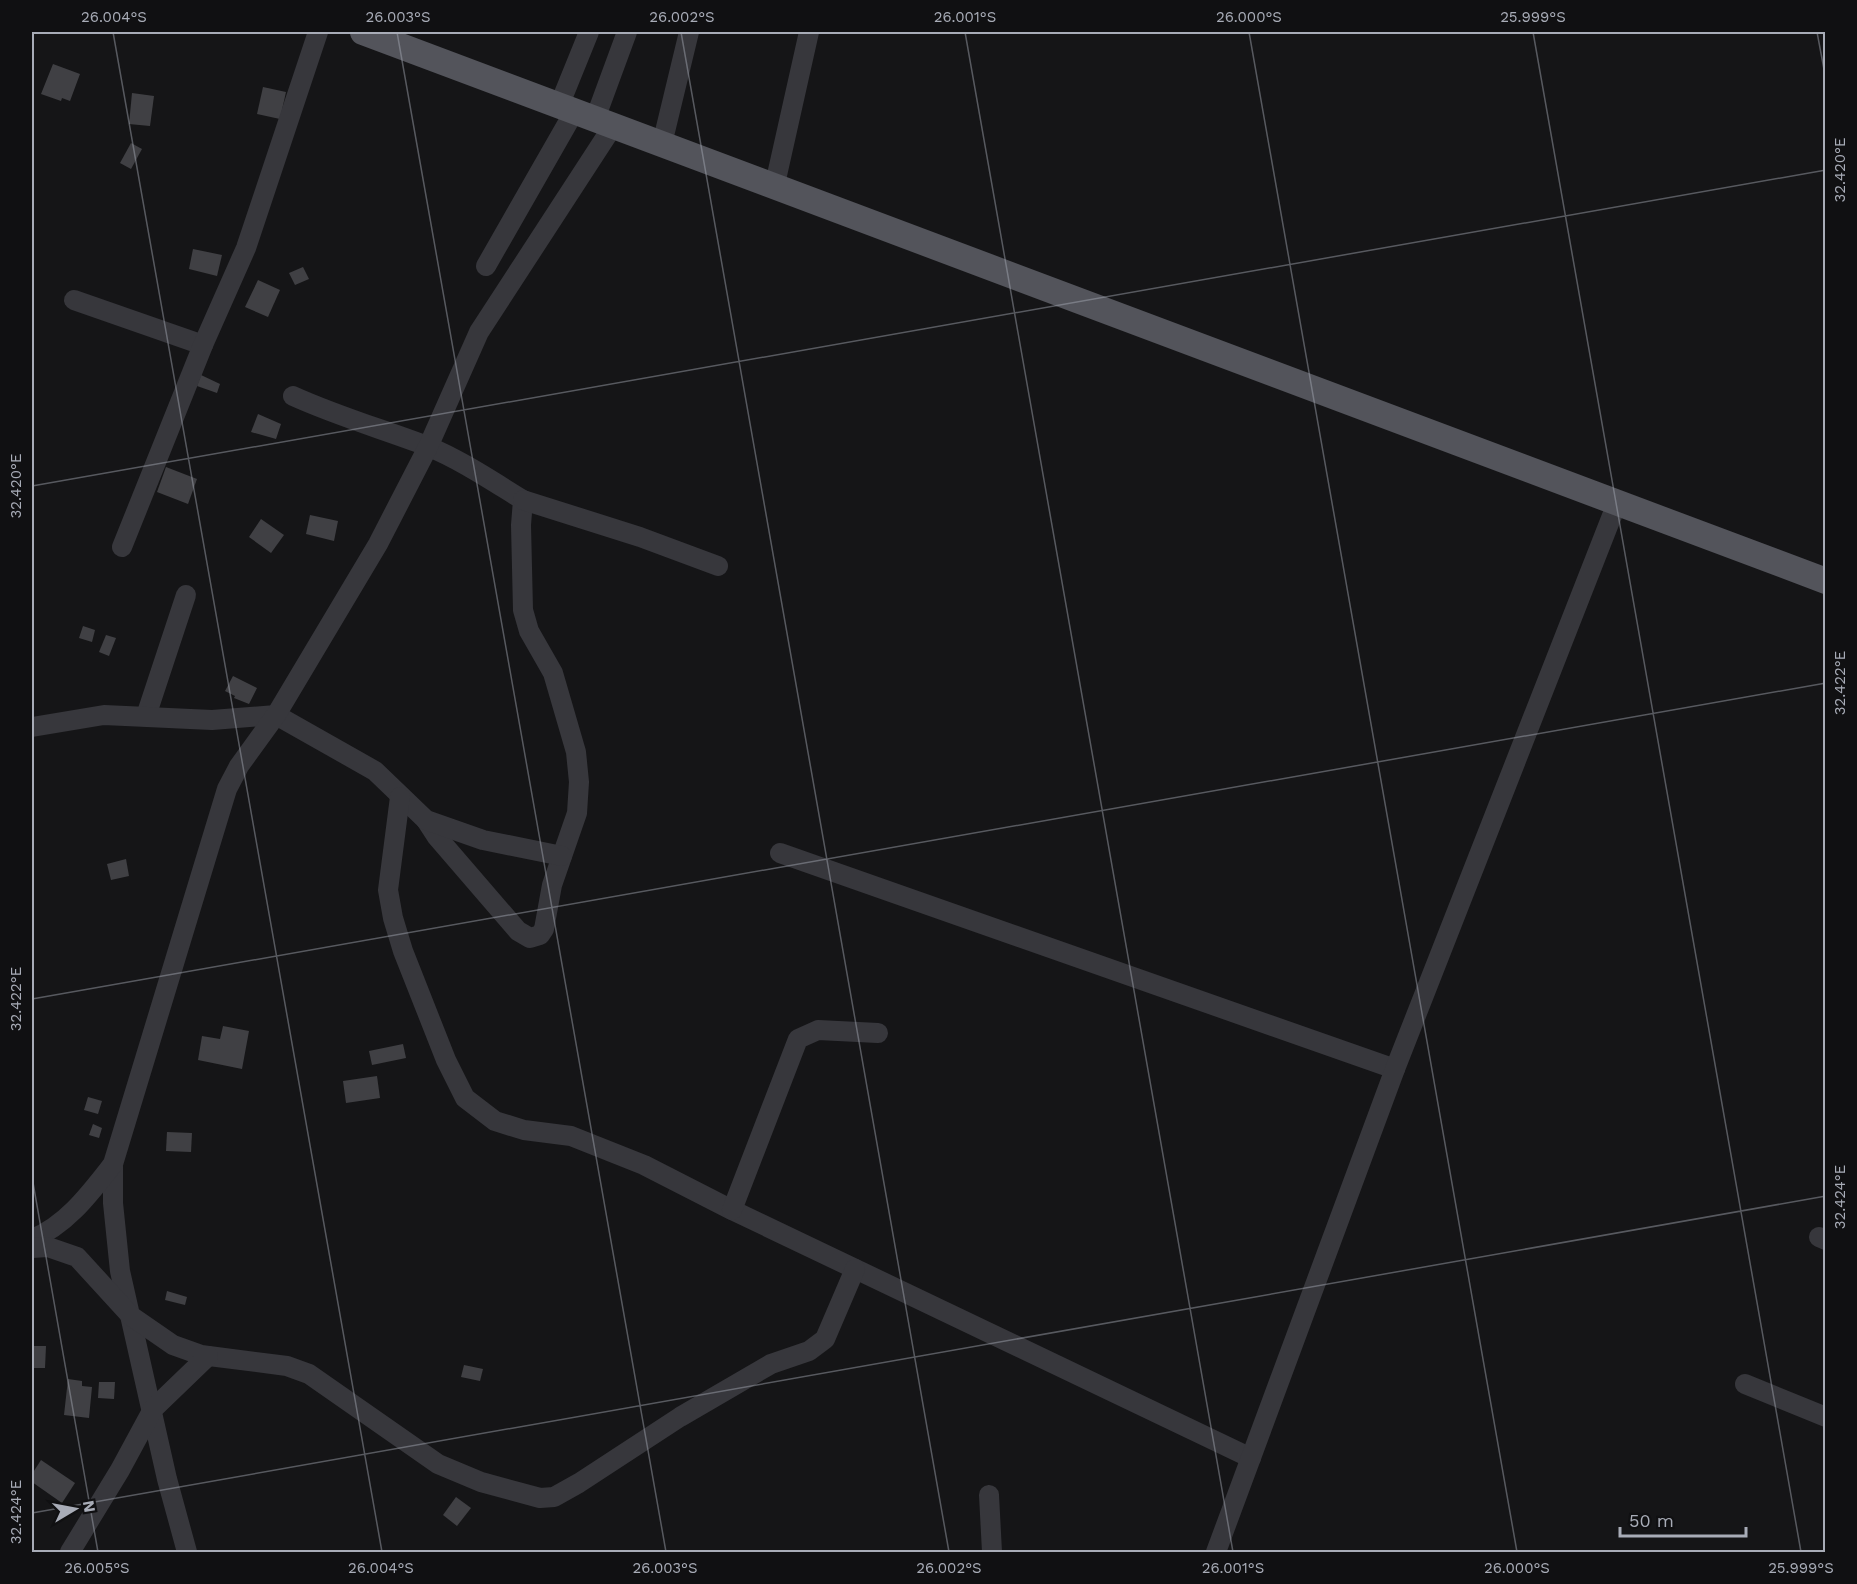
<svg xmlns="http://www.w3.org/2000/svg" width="1857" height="1584" font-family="'Work Sans',sans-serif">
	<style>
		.building { fill: #404044 }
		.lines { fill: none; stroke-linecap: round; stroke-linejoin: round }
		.minor { stroke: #37373c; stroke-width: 20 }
		.major { stroke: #53545b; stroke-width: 26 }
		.ticks { fill: none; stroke: #a8acb7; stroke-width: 1.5; stroke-opacity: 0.45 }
		.neatline { fill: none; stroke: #a8acb7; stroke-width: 2 }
		.ticks-label { font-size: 15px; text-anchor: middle; fill: #a8acb7 }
	</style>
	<rect width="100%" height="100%" fill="#151517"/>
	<g class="building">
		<path d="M53,64L80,74L70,101L62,98L61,101L41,94Z"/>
		<path d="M263,87L286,92L280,119L257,114Z"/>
		<path d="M132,93L154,96L150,126L129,124Z"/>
		<path d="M131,143L142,149L131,169L120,163Z"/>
		<path d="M193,249L222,255L217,276L189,269Z"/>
		<path d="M303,267L309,279L295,285L289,273Z"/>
		<path d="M258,280L280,290L268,317L245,307Z"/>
		<path d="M201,375L220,384L217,393L197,386Z"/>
		<path d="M258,414L281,424L276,439L251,432Z"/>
		<path d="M166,467L197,479L188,504L157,492Z"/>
		<path d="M310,515L338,521L334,541L306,534Z"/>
		<path d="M261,519L284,535L271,553L249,537Z"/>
		<path d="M83,626L95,630L92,642L79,638Z"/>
		<path d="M106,635L116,638L109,656L99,652Z"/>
		<path d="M233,676L257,688L249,704L234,698L235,696L225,691Z"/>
		<path d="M126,859L129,876L111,880L107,864Z"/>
		<path d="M223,1026L249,1031L242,1069L198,1060L202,1036L220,1039Z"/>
		<path d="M403,1044L406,1058L372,1065L369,1051Z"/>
		<path d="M377,1076L380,1098L346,1103L343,1081Z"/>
		<path d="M88,1097L102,1101L98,1114L84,1110Z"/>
		<path d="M93,1124L102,1128L99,1138L89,1135Z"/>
		<path d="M167,1132L192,1133L191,1152L166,1151Z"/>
		<path d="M167,1291L187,1297L185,1305L165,1300Z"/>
		<path d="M32,1346H46L45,1368H32Z"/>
		<path d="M464,1365L483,1369L480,1381L461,1377Z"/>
		<path d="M68,1379L82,1381V1386L92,1387L89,1418L64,1415Z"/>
		<path d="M99,1382H115L114,1399L98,1398Z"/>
		<path d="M41,1460L75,1483L62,1503L32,1482V1474Z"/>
		<path d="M456,1497L471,1508L457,1526L443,1515Z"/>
	</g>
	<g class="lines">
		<g class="minor">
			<path d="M559,106L589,32"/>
			<path d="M595,119L627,32"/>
			<path d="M662,144L689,32"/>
			<path d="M775,184L809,32"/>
			<path d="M486,266L574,112"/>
			<path d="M74,300L203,345"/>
			<path d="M293,396C337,416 382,429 427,446C461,460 492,481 523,500L521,525L523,610L529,631L553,673L576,752L579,782L577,813L552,885L544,929L540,935L530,938L518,931L437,837L426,820"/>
			<path d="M523,500L640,537L718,566"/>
			<path d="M122,547L203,345L246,248L318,32"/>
			<path d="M146,716L186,595"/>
			<path d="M32,727L104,715L212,720L276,715L375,771L426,820L483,840L562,856"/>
			<path d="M400,797L388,890L393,918L403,951L446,1060L465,1098L495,1121L524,1130L571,1136L644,1165L732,1210L1251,1458"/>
			<path d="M780,853L1395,1069"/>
			<path d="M113,1164V1203L120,1271L167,1479L187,1552"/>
			<path d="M732,1210L798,1039L818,1030L878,1033"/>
			<path d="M1819,1237L1826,1240"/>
			<path d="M32,1239C67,1225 91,1192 113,1164L227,789L239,766L276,715L378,544L428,447L479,332L613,126"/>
			<path d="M32,1248L48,1247L77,1257L131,1316L173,1345L201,1355L287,1366L309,1374L438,1464L481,1482L540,1498L554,1497L579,1483L680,1417L771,1364L809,1351L825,1339L855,1269"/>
			<path d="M1745,1384L1826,1417"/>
			<path d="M989,1495L992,1552"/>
			<path d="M70,1552L120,1470L153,1409L208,1356"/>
			<path d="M1216,1552L1395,1069L1617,503"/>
		</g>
		<path class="major" d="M363,32L1826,581"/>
	</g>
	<path class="ticks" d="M113,32L382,1552M397,32L666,1552M681,32L949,1552M965,32L1233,1552M1249,32L1517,1552M1533,32L1801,1552M1817,32L1826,80M32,486L1826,170M32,999L1826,683M32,1177L98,1552M32,1513L1826,1196"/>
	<rect width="1857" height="1584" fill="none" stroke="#101012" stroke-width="66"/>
	<g transform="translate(75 1509) rotate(80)" stroke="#101012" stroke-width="4.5" paint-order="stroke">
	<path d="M0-4.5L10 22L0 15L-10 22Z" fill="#a8acb7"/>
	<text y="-9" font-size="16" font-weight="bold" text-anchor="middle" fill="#a8acb7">N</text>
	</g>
	<path d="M1620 1527v9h126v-9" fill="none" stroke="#a8acb7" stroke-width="3"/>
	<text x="1629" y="1527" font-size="18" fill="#a8acb7" stroke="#101012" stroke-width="4.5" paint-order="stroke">50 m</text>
	<rect x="33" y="33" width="1791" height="1518" class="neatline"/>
	<g class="ticks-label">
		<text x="114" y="22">26.004°S</text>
		<text x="398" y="22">26.003°S</text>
		<text x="682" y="22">26.002°S</text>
		<text x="965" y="22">26.001°S</text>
		<text x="1249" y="22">26.000°S</text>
		<text x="1533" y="22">25.999°S</text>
		<text transform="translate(1840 170) rotate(-90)" y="5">32.420°E</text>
		<text transform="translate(16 486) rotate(-90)" y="5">32.420°E</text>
		<text transform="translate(1840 683) rotate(-90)" y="5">32.422°E</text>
		<text transform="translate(16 999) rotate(-90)" y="5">32.422°E</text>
		<text transform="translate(1840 1197) rotate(-90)" y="5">32.424°E</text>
		<text transform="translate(16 1512) rotate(-90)" y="5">32.424°E</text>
		<text x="97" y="1573">26.005°S</text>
		<text x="381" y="1573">26.004°S</text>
		<text x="665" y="1573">26.003°S</text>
		<text x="949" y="1573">26.002°S</text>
		<text x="1233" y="1573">26.001°S</text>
		<text x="1517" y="1573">26.000°S</text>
		<text x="1801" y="1573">25.999°S</text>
	</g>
</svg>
